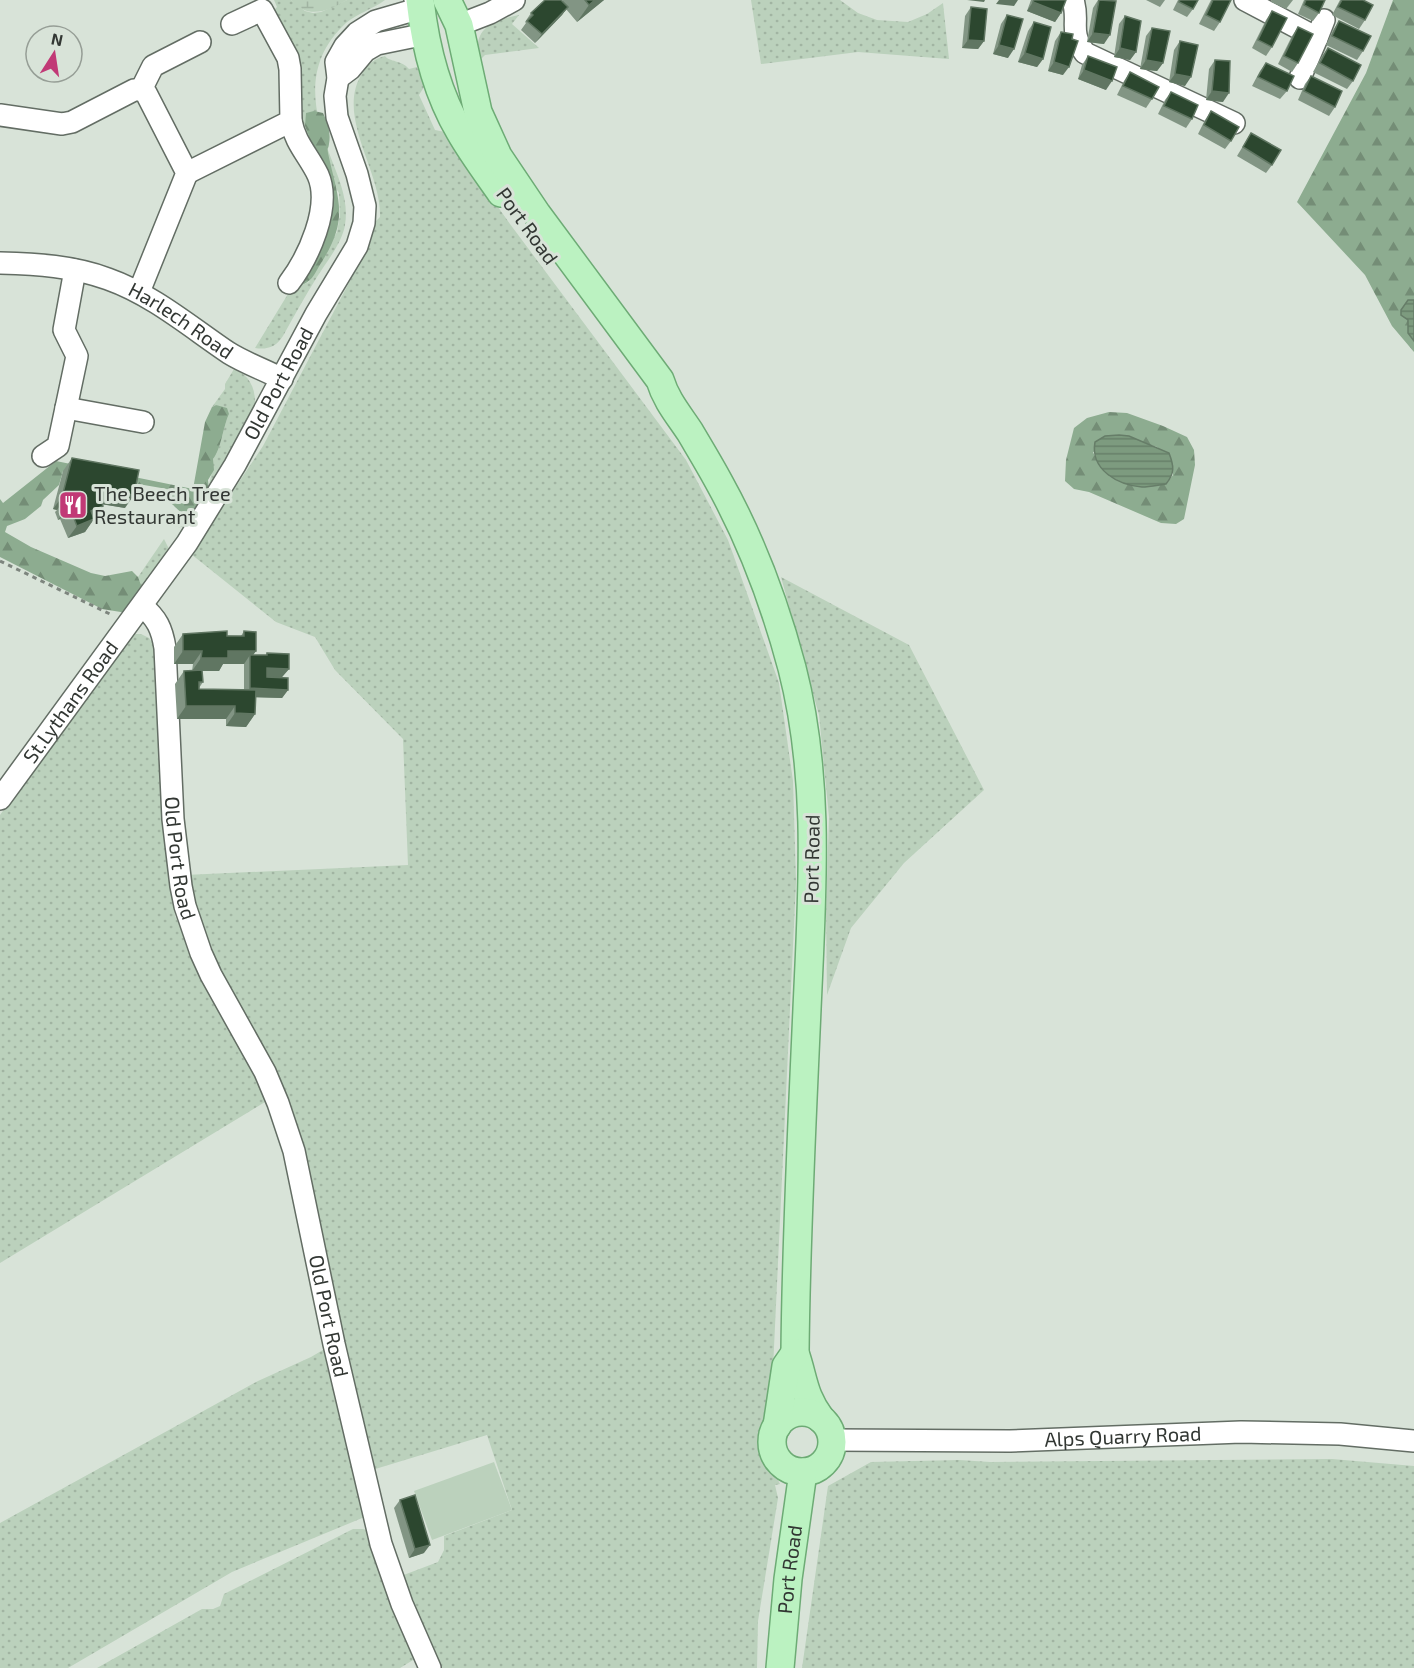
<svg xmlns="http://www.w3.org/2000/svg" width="1414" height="1668" font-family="'Exo 2',sans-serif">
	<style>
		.grass { fill: url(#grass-dots) }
		.forest { fill: url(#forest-firs); fill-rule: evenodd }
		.wetland { fill: url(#wetland-marsh) }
		.pitch { fill: #bbd1bc }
		.water { fill: url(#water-rules); stroke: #667d68; stroke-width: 1.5 }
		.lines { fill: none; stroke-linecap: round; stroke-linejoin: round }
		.minor-casing { stroke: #636d64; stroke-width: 24 }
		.major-casing { stroke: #6dab75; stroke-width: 30 }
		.path { stroke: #7d857e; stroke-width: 3; stroke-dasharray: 4.5 4.5; stroke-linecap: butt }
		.minor { stroke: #fff; stroke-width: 21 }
		.major { stroke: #bbf2c1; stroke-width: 27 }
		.wall { fill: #829584; fill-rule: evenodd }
		.shaded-wall { fill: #607662 }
		.building { fill: #2c472f; stroke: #607662; stroke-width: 1.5 }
		.labels { text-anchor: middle; stroke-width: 6; stroke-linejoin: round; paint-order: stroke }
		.street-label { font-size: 20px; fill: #323733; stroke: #d8e3d8 }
		.poi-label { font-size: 20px; fill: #323733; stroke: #d8e3d8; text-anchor: start }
	</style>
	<defs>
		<pattern id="grass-dots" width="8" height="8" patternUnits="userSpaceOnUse" patternTransform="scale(1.5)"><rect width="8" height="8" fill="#bbd1bc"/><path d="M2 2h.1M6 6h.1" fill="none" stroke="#a1b4a2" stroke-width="1.8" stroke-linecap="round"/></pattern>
		<pattern id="forest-firs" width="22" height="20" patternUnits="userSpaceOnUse" patternTransform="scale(1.5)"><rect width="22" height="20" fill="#8dac90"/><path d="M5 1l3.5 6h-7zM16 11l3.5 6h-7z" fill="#748d76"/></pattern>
		<pattern id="wetland-marsh" width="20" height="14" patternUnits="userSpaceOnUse" patternTransform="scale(1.5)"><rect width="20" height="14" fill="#bbd1bc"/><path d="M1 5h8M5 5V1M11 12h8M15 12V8" fill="none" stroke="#a1b4a2"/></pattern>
		<pattern id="water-rules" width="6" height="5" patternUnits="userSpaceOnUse" patternTransform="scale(1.5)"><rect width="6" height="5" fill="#7d9b7f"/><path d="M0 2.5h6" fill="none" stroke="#677f69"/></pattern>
	</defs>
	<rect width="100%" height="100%" fill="#d8e3d8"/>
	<g class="grass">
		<path d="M274,0H291L305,11L313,13L321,12L347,0H385C373,9 358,13 346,23C303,63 312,110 331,158C339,179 349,201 345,225C342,243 327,261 317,277C305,296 294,316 283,336C276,347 267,350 255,348L291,289L298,281L304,284L309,282L337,232L340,215L339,193L302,136L272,12L277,7Z"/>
		<path d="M751,0H840L858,13L877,20L908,22L927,14L943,3L949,59L858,52L761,64Z"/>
		<path d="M519,15L512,24L539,48L485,55L481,59L478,56C474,27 494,20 519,15Z"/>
		<path d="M385,56C389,62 402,60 409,69L417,67L424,87L419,95L435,130L445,132L510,224L686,460L728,540L779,683L793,781L796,882L771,1411C755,1454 763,1447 780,1484L775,1485L778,1498L758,1621L757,1668H435L401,1576L438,1562L444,1550V1536L512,1510L487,1435L372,1470L290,1106L258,1050L203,937L185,875L408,865L403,739L335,670L315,637L276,622L191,554L263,446L371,241L375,222L380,217C382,171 334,115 363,72C368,64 376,58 385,56Z"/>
		<path d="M234,369C249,375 255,387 255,402L260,403L209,493C208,480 214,472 213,459C221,450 223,427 229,414L216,405L212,407L225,389V384Z"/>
		<path d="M181,514L187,516L194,514C188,523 185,530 173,526Z"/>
		<path d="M164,539L169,549V555L141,594L138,577Z"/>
		<path d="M781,577L909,645L984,790L904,863L851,928L827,995L826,910L829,817L819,715Z"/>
		<path d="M134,634H141L149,638L155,646L157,664L159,748L175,916L249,1059L265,1102L0,1263V815L125,641Z"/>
		<path d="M328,1347L367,1516L232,1572L68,1668H0V1523L258,1381L311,1357Z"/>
		<path d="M1332,1459L1414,1466V1668H802L828,1486L871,1462L959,1460L990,1462Z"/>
		<path d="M353,1529H363L370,1531L418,1657L400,1668H97L202,1609H213L220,1606L224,1594Z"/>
	</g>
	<g class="forest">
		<path d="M1393,0H1414V352L1392,326L1365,275L1297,202L1366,73Z"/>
		<path d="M314,111L323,113C328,123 331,133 329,144C328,151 327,146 328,153C338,200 350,218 321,263C316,271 313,280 304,284L298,281L321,234L309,136L305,126L306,113Z"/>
		<path d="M216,405L227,408L229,414C223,427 221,450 213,459L214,470L208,480L209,489L194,514C184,517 182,513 175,507C173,504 169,503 167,500C165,498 166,492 167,489L63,471L59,485L43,500L41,506L25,519L7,526L5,532L31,547L91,573L105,576L132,571L138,577L142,588L127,613L102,609L0,557V499L3,503L56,461L193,489L205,422L212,407Z"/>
		<path d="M1109,412L1127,413L1163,426L1187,437L1194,450L1195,465L1184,519L1176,524L1161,523L1089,492L1074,489L1065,481L1066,460L1074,428L1087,418ZM1144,443L1157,447L1173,465V475L1166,484C1132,484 1109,489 1093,452Z"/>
	</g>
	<path class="wetland" d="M291,0H347C328,11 308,20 291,0Z"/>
	<path class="pitch" d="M494,1462L512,1510L432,1540L414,1491Z"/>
	<g class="water">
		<path d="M1408,300H1414V341L1408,333V320L1401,315V310Z"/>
		<path d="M1119,435L1129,436L1169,453C1174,466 1175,473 1166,484C1158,485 1150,487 1142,487C1118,485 1090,470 1095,442L1105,436Z"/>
	</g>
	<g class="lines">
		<g class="minor-casing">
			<g id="minor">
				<path d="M1073,0C1080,22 1068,31 1085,53L1234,123"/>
				<path d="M1245,0L1317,38L1324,20"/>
				<path d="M459,25L490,13L514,0"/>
				<path d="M338,78L350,69L365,51L377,44L426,34"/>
				<path d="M1300,78L1317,38"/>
				<path d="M141,90L153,66L200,42"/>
				<path d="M0,115L62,124L72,122L134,90H141L146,93L187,173L139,292"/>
				<path d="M187,173L291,121L290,69L288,58L262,10L232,24"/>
				<path id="s1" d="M0,263C37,264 73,266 108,279C153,295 189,326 229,353C245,363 265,370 282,379"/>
				<path d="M289,283C308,258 332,207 318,175C309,156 295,143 291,121"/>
				<path d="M66,408L143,422"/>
				<path d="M43,456L58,446L77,356L64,330L75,270"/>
				<path id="s2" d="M142,606C157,618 162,629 165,648L173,819L181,886L185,906L201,953L211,975L265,1072L278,1103L294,1151L334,1344L381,1544L402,1604L430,1668"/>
				<path id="s3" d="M0,799L187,543L235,465L316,314L357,246L364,223L365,206L357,174L337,117L335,96L338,78L336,62L345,46L357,33L376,21L421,8L415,0"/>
				<path id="s4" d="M832,1440L1010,1441L1241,1432L1340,1434L1414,1441"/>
			</g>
		</g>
		<g class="major-casing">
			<g id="major">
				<path d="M420,0C425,45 437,93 460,132C472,153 487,173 501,193"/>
				<path d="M447,0L459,25L478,112L498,156L537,214L660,380C666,400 678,414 690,432C700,449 711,467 720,484C752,542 775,604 792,668C821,780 812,895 807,1009C802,1124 796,1238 795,1353C804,1379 803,1395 821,1419"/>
				<circle cx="802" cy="1442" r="30"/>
				<path d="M777,1426L786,1366L795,1353"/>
				<path id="s5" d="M780,1668L788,1579L803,1472"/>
			</g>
		</g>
		<path class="path" d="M0,561L112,615"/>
		<use href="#minor" class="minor"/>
		<use href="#major" class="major"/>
	</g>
	<g class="wall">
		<path d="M563,0H604L577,22L566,9L562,15L535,43L521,30L526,23L525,22L531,13L562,1Z"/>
		<path d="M1031,0H1066L1061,13L1055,22L1027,11Z"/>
		<path d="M1098,0H1106L1104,44L1087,42L1093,8Z"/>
		<path d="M1146,0H1165L1160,7Z"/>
		<path d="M1178,0H1198L1193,9L1187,17L1173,10Z"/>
		<path d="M1211,0H1231L1220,22L1214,31L1199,24Z"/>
		<path d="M1272,0H1293L1286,9L1271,2Z"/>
		<path d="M1304,0H1325L1319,13L1313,21L1298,14Z"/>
		<path d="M1340,0H1363L1365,20L1359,29L1332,15Z"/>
		<path d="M971,7L984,41L978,49L962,48L965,16Z"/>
		<path d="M1272,11V47L1266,56L1252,48L1266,20Z"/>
		<path d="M1007,15L1008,58L993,54L1001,24Z"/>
		<path d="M1125,16L1136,52L1130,60L1114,57L1119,24Z"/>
		<path d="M1339,21L1363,51L1357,60L1326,45L1333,30Z"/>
		<path d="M1034,22L1043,59L1037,67L1018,62L1028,31Z"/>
		<path d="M1298,27V63L1292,72L1278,64L1292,36Z"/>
		<path d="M1152,28L1163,63L1157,71L1140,69L1146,36Z"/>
		<path d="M1061,32L1063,75L1048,71L1055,41Z"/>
		<path d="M1180,41L1185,86L1169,82L1174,50Z"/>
		<path d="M1328,48L1353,81L1347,89L1313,72L1322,56Z"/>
		<path d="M1088,56L1106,90L1078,79L1082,65Z"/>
		<path d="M1215,60L1223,102L1206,100L1209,69Z"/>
		<path d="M1266,63L1287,91L1280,99L1252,86L1260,71Z"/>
		<path d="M1130,72L1152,99L1146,108L1117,95L1124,81Z"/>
		<path d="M1311,76L1335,107L1329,116L1298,100L1305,84Z"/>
		<path d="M1171,92L1192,119L1186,128L1158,114L1165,100Z"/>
		<path d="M1211,111L1231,141L1225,149L1198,134L1205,120Z"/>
		<path d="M1251,133L1272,165L1266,173L1237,156Z"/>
		<path d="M72,458L125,508L102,504L103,506L85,532L68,538L60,519L58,520L55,512L57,510L53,509L63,471Z"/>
		<path d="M244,631L256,651L253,655H266L267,653L289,669L282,677L288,690L282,698L255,697V714L246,727L226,726V719H177L175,684L184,671H192L193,664H174V647L183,634L241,636ZM223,664H244V689H199V688L203,682L202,671H219Z"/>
		<path d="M400,1500L424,1553L409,1558L394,1508Z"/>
	</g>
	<g class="shaded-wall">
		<path d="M595,0H604L577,22L589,5Z"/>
		<path d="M967,0H985L984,2Z"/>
		<path d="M999,0H1018L1014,6L996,4Z"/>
		<path d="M1033,2L1061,13L1055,22L1027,11Z"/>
		<path d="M568,7L562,15L535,43L542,34Z"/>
		<path d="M1093,33L1110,35L1104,44L1087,42Z"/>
		<path d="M968,40L984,41L978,49L962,48Z"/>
		<path d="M999,45L1014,49L1008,58L993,54Z"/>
		<path d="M1120,48L1136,52L1130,60L1114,57Z"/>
		<path d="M1025,53L1043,59L1037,67L1018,62Z"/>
		<path d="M1146,60L1163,63L1157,71L1140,69Z"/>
		<path d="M1054,62L1069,67L1063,75L1048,71Z"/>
		<path d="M1084,70L1112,81L1106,90L1078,79Z"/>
		<path d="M1175,74L1191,77L1185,86L1169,82Z"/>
		<path d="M1212,91L1229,93L1223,102L1206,100Z"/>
		<path d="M103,490L134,495L125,508L94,503Z"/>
		<path d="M62,497H66L57,510L53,509Z"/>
		<path d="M69,506L60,519L58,520L67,507Z"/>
		<path d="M103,506L85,532L68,538L77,526L91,511Z"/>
		<path d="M183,651H202L193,664H174Z"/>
		<path d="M228,651H256L250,659V655L244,664H223L219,671H192L201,658Z"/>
		<path d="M267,668L289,669L282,677H261Z"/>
		<path d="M250,688L288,690L282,698L244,697Z"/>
		<path d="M186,706H235L226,719H177Z"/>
		<path d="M235,713L255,714L246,727L226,726Z"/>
		<path d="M430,1545L424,1553L409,1558L415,1549Z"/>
	</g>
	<g class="building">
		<path d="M545,0H561L568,7L542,34L527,21L533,15L531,13Z"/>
		<path d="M585,0H595L589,5Z"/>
		<path d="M1034,0H1066L1061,13L1033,2Z"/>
		<path d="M1099,0L1116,1L1110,35L1093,33Z"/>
		<path d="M1180,0H1198L1193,9L1179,2Z"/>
		<path d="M1213,0H1231L1220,22L1206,15Z"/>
		<path d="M1306,0H1325L1319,13L1304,5Z"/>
		<path d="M1342,0H1363L1373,5L1365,20L1338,7Z"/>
		<path d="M971,7L987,9L984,41L968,40Z"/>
		<path d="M1272,11L1287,18L1272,47L1258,40Z"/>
		<path d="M1007,15L1023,19L1014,49L999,45Z"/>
		<path d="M1125,16L1141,21L1136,52L1120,48Z"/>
		<path d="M1339,21L1371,36L1363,51L1332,36Z"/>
		<path d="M1034,22L1051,27L1043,59L1025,53Z"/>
		<path d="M1298,27L1313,34L1298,63L1284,56Z"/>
		<path d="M1152,28L1170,31L1163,63L1146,60Z"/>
		<path d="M1061,32L1073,34L1072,39L1078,41L1069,67L1054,62Z"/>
		<path d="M1180,41L1198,45L1191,77L1175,74Z"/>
		<path d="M1328,48L1361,65L1353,81L1320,63Z"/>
		<path d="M1088,56L1117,67L1112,81L1084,70Z"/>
		<path d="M1215,60L1230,61L1229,93L1212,91Z"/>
		<path d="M1266,63L1294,76L1287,91L1258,77Z"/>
		<path d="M1130,72L1159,87L1152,99L1123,86Z"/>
		<path d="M1311,76L1342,91L1335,107L1304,91Z"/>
		<path d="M1171,92L1198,105L1192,119L1164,106Z"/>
		<path d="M1211,111L1239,127L1231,141L1204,125Z"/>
		<path d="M1251,133L1281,150L1272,165L1243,147Z"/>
		<path d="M72,458L139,470L134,495L103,490L99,495L103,506L91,511L94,519L77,526L69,506L67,507L64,499L66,497H62Z"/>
		<path d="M227,631V636H244V631L256,632V651H228V658H201L202,651H183V634Z"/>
		<path d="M267,653L289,654V669L267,668V677L288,678V690L250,688V655H267Z"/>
		<path d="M202,670L203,682H199V689L256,690L255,714L235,713V706H186L184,671Z"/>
		<path d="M415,1495L430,1545L415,1549L400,1500Z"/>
	</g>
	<defs>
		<g id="restaurant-square" transform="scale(1.5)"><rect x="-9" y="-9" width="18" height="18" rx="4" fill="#c13976" stroke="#d8e3d8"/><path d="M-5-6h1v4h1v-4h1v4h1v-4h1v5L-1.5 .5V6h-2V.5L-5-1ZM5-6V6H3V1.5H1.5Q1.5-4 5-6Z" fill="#fff"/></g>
	</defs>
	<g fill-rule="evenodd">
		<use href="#restaurant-square" x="73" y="505"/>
	</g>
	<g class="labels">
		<g class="street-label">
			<text transform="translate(527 226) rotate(54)" y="7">Port Road</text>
			<text dy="7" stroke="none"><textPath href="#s1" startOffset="194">Harlech Road</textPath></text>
			<text dy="7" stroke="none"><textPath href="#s3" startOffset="501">Old Port Road</textPath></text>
			<text dy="7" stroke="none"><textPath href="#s3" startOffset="120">St.Lythans Road</textPath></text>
			<text dy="7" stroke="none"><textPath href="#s2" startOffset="260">Old Port Road</textPath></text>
			<text transform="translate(812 859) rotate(-89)" y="7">Port Road</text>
			<text dy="7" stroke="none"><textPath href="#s2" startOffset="746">Old Port Road</textPath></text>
			<text dy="7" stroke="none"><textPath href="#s4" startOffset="291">Alps Quarry Road</textPath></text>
			<text dy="7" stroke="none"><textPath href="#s5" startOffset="99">Port Road</textPath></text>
		</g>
		<g class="poi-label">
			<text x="94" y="501">The Beech Tree<tspan x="94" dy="23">Restaurant</tspan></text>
		</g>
	</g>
	<g transform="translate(54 54) rotate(12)"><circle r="28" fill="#d8e3d8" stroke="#969e96" stroke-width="1.5"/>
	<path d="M0-4.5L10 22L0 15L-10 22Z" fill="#c13976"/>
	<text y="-9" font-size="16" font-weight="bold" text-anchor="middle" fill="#323733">N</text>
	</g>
</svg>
